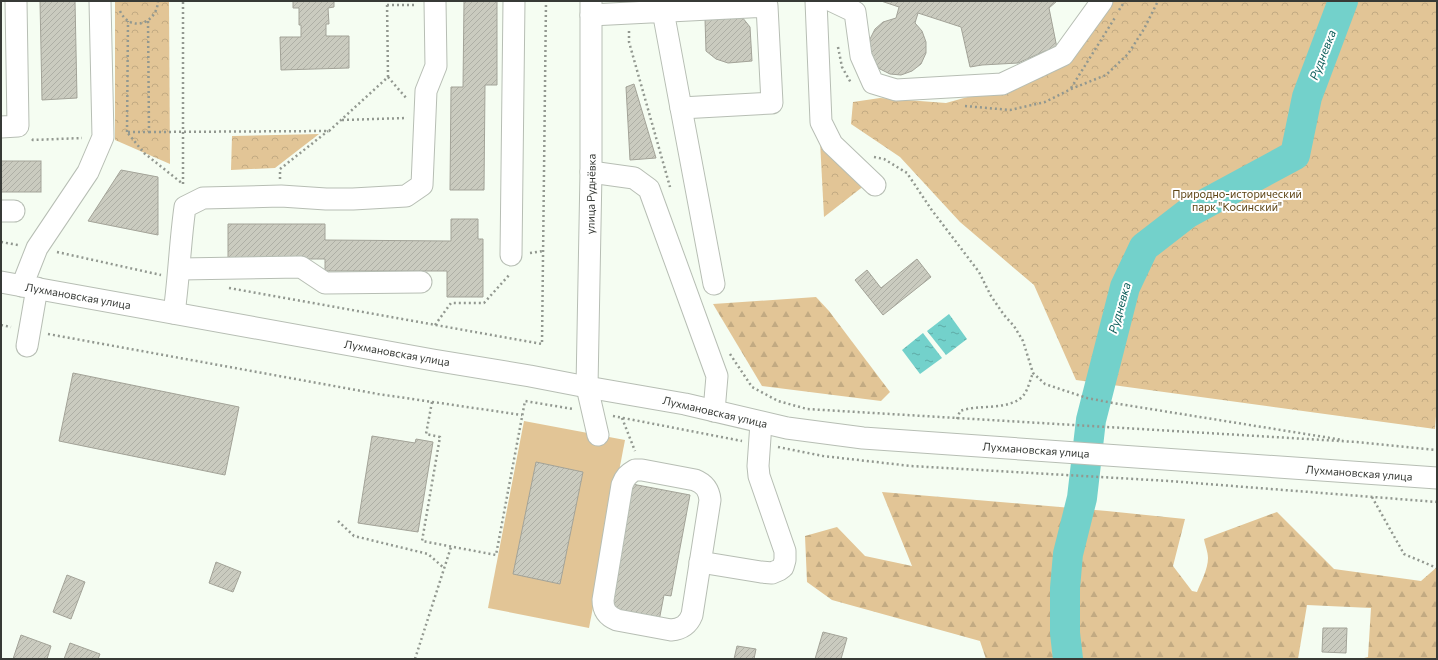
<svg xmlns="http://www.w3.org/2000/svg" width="1438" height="660" font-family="Commissioner,sans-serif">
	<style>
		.forest { fill: url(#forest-firs) }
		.park { fill: url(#park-crowns) }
		.pitch { fill: #e2c596 }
		.water { fill: url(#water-ripples) }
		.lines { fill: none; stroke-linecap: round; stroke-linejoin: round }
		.river { stroke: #73d1cb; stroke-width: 30 }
		.building { fill: url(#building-hatch); stroke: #a3a398 }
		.minor-casing { stroke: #b7beb4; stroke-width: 23 }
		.path { stroke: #929890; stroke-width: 2.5; stroke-dasharray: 2 3; stroke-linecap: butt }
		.minor { stroke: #fff; stroke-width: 21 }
		.labels { text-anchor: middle; stroke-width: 4; stroke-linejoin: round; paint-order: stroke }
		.street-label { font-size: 11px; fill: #373a36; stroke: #fff }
		.park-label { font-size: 11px; fill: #5d4414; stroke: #fff }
		.water-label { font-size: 12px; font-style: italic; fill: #11615d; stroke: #fff }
	</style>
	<defs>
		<pattern id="forest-firs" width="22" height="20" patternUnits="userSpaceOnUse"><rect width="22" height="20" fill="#e2c596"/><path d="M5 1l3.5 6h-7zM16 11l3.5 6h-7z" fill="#c2aa82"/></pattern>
		<pattern id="park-crowns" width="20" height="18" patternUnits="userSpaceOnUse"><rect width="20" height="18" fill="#e2c596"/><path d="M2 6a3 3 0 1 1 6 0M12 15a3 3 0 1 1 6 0" fill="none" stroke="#c2aa82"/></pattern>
		<pattern id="water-ripples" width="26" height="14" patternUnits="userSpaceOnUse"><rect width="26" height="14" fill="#73d1cb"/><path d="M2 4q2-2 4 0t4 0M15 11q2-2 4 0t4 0" fill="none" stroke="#5faba6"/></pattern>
		<pattern id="building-hatch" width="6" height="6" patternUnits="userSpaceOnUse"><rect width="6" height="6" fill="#cacbbf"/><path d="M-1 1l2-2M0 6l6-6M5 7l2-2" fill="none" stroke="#aeafa5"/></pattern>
	</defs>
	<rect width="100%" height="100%" fill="#f5fdf2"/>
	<g class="forest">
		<path d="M816,297L829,311L890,392L881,401L762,386L713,304Z"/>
		<path d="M882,492L1107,511L1185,519L1173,566L1192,591L1197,592C1201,582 1208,569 1208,558C1208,552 1205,545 1204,539L1277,512L1334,569L1421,581L1437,567V659H1360L1368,657L1371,608L1307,605L1298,659H986L980,641L832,600L807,582L805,536L837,527L865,556L912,566Z"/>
	</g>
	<g class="park">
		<path d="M115,1H169L170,164L115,140Z"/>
		<path d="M1111,1H1437V403L1435,429L1076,380L1034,285L960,222L900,157L851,124L853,102L880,98L946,103L1032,79Z"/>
		<path d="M319,134L275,168L231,170L232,136Z"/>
		<path d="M820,141L865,185L824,217Z"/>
	</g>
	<path class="pitch" d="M524,421L625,440L589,628L488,608Z"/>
	<g class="water">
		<path d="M949,314L967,339L946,355L927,331Z"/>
		<path d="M923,333L942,358L920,374L902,350Z"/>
	</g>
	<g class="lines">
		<path class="river" d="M1068,659L1065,633V588L1068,554L1082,498L1091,420L1125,287L1144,247L1188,213L1295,155L1307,97L1343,1"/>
	</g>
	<g class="building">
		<path d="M40,1H75L77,98L42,100Z"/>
		<path d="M293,1H334V7L328,8L329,24H326V36H349V68L281,70L280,37H301V25H299V8H293Z"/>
		<path d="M464,1H497V85H485L484,190H450L451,87H463Z"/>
		<path d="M881,1H1057L1049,8L1057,48L1045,51L1018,63L982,65L970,67L961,27L918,13L915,23L922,31L926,42V53L921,64L912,71L901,75L890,74L880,69L873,61L869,50L870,39L875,29L883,22L896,18L899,7Z"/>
		<path d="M742,17L750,27L752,61L728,63L716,59L706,51L705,19Z"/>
		<path d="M634,84L656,158L630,160L626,87Z"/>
		<rect x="1" y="161" width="40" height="31"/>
		<path d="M121,170L158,177V235L88,221Z"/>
		<path d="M451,219H478V239H483V297H447V271H325V259H228V224H325V240L451,241Z"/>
		<path d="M917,259L931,277L883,315L855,280L867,270L881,288Z"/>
		<path d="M73,373L239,407L225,475L59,441Z"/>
		<path d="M372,436L415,443L416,439L433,442L418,532L358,523Z"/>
		<path d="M536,462L583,472L560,584L513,574Z"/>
		<path d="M632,484L690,495L671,596L664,595L659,621L609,612Z"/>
		<path d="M216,562L241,572L233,592L209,583Z"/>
		<path d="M67,575L85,582L71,619L53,612Z"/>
		<path d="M1323,628H1347L1346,653L1322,652Z"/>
		<path d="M823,632L847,638L841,659H815Z"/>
		<path d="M21,635L51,646L47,659H13Z"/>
		<path d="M70,643L100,654L98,659H64Z"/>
		<path d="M737,646L756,649L754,659H734Z"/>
	</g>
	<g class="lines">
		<g class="minor-casing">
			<g id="minor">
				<path d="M816,1L821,122L832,144L875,185"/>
				<path d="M832,1L855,12L861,56L873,83L896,90L1002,84L1063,55L1102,1"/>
				<path d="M591,2V172L587,387L598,435"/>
				<path d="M591,15L767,6L772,103L681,108L663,11"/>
				<path d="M681,108L714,284"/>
				<path d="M1,127L18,126L16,1"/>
				<path d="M591,172L634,178L649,189L717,376L714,411"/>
				<path d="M1,211H14"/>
				<path d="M511,255L514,1"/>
				<path d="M180,269L301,267L325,283L421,282"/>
				<path d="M1,282L433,360L530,376L587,387L685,404L787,428L863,438L1437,478"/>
				<path d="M22,286L37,248L88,172L103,137L100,1"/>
				<path d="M174,313C179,278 180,242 185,207L203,198L281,196L326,199H353L406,196L422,185L426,91L436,66L435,1"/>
				<path d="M27,346L37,288"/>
				<path d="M635,470H642L695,480C705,484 709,490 710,500L692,615C688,625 682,629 671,630L617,620C607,616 603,610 603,600L622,485C625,477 628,474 635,470Z"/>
				<path d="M700,562L761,572L772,573L779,570L783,567L785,560V551L759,476L758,466L761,423"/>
			</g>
		</g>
		<g class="path">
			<path d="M387,5H416"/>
			<path d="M1119,10L1125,1"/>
			<path d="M120,11C130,33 157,24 158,1"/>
			<path d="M148,21L149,132H127L144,153L183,184"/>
			<path d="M629,31V42L670,187"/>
			<path d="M838,47L842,67L851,83"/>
			<path d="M388,77L407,99"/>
			<path d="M1071,88L1116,16"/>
			<path d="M965,106L1010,110L1045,102L1071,89L1106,75L1128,54L1144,29L1158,1"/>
			<path d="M342,120L407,118"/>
			<path d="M127,132L128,21"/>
			<path d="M149,132L329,131L388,77L387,1"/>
			<path d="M32,139L33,140L82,138"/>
			<path d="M874,157L884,159L907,173L931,209L979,272L991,296L1004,315L1014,326L1023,341L1033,373L1045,384L1087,398L1113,403L1343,440"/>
			<path d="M280,179V169L328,131"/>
			<path d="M183,184V1"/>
			<path d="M1,242L18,245"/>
			<path d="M57,252L161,275"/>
			<path d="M530,253L543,251"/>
			<path d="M229,288L542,344L546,1"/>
			<path d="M1,325L11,327"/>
			<path d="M435,325L451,303H484L510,274"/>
			<path d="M48,334L378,394L522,415"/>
			<path d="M730,354L752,387L778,401L807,409L1357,442L1437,450"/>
			<path d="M432,402L426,434L440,437L422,541L496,555L525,401L573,409"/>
			<path d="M613,416L742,441"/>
			<path d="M622,418L635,451"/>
			<path d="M957,419L960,411C978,404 1009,411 1023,396C1028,390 1030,380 1033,373"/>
			<path d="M778,447L823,456L911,466L1169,481L1437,502"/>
			<path d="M1372,497L1404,554L1437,568"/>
			<path d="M338,521L354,536L428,554L444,568"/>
			<path d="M415,659L451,547"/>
		</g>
		<use href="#minor" class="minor"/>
	</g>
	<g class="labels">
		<g class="street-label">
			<text transform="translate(591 194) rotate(-89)" y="4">улица Руднёвка</text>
			<text transform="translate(78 296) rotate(10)" y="4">Лухмановская улица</text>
			<text transform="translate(397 353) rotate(10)" y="4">Лухмановская улица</text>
			<text transform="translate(715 412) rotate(13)" y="4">Лухмановская улица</text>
			<text transform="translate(1036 450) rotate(4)" y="4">Лухмановская улица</text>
			<text transform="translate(1359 473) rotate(4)" y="4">Лухмановская улица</text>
		</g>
		<g class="park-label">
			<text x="1237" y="198">Природно-исторический<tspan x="1237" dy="13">парк "Косинский"</tspan></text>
		</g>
		<g class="water-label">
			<text transform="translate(1323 55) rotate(-69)" y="4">Рудневка</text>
			<text transform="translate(1120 308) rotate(-74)" y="4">Рудневка</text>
		</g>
	</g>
	<rect width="1438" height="660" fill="none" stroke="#373a36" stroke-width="4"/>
</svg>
